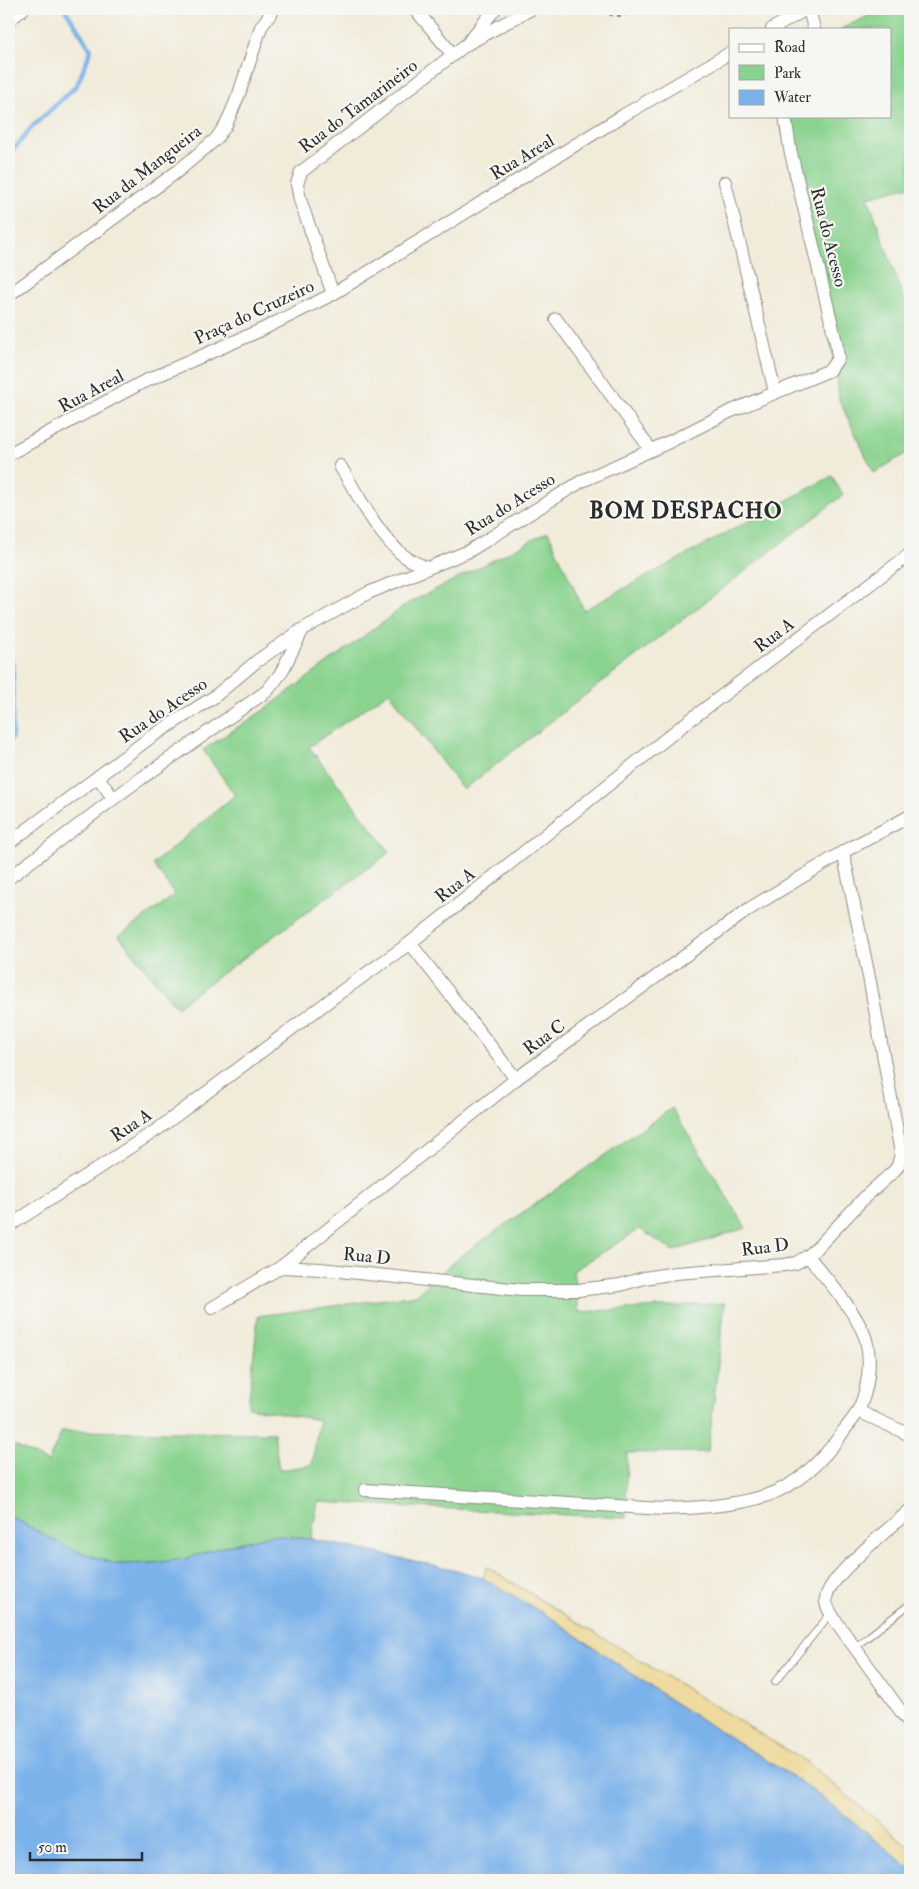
<svg xmlns="http://www.w3.org/2000/svg" width="919" height="1889" font-family="'IM FELL Double Pica',serif">
	<style>
		.green { fill: #8ad38f; stroke: #5a7f5d }
		.sand { fill: #eeda9e; stroke: #8c8264 }
		.water { fill: #7cb2ea; stroke: #546e8a }
		.lines { fill: none; stroke-linecap: round; stroke-linejoin: round }
		.stream { stroke: #7cb2ea; stroke-width: 4.5 }
		.lane-casing { stroke: #8e8b82; stroke-width: 8 }
		.street-casing { stroke: #8e8b82; stroke-width: 14 }
		.path { stroke: #8e8b82; stroke-width: 2.5; stroke-dasharray: 4 4; stroke-linecap: butt }
		.lane { stroke: #fff; stroke-width: 6 }
		.street { stroke: #fff; stroke-width: 12 }
		.labels { text-anchor: middle; stroke-width: 4.5; stroke-linejoin: round; paint-order: stroke }
		.street-label { font-size: 18px; fill: #2b2b2b; stroke: #f6f6f2 }
		.district-label { font-size: 22px; font-weight: bold; letter-spacing: 1px; fill: #2b2b2b; stroke: #f6f6f2 }
	</style>
	<rect width="100%" height="100%" fill="#f6f6f2"/>
	<filter id="ink" filterUnits="userSpaceOnUse"><feTurbulence type="fractalNoise" baseFrequency=".02" numOctaves="2"/><feDisplacementMap in="SourceGraphic" scale="10" xChannelSelector="R" yChannelSelector="G"/><feConvolveMatrix kernelMatrix="1 2 1 2 8 2 1 2 1" color-interpolation-filters="sRGB"/></filter>
	<filter id="wash" filterUnits="userSpaceOnUse"><feTurbulence type="fractalNoise" baseFrequency=".0096" numOctaves="4" result="noise"/><feDisplacementMap in="SourceGraphic" scale="20" xChannelSelector="R" yChannelSelector="G"/><feGaussianBlur stdDeviation="1.12" result="paint"/><feColorMatrix in="noise" values="0 0 0 0 0 0 0 0 0 0 0 0 0 0 0 0 0 1.4 0 .05"/><feComposite in="paint" operator="in"/></filter>
	<g filter="url(#wash)">
		<rect width="100%" height="100%" fill="#f1ebd9"/>
		<g class="green">
			<path d="M883,9H910V186L868,197L905,303L910,312V451L874,473L839,400L837,372L781,116H890V29H841Z"/>
			<path d="M832,476L843,495L463,790L389,692L309,747L390,852L176,1007L119,936L175,895L153,864L235,795L203,750L264,710L407,604L548,532L584,610Z"/>
			<path d="M672,1108L746,1228L673,1251L640,1229L573,1271L579,1312L725,1303L708,1452L627,1453L626,1518L318,1502L311,1539L271,1535L222,1547L185,1559L153,1563L116,1564L73,1550L9,1516V1443L48,1462L62,1431L274,1433L279,1470L312,1465L319,1420L248,1407L258,1316L416,1295L459,1257Z"/>
		</g>
		<path class="sand" d="M487,1567L808,1763L910,1848V1868L826,1800L787,1773L673,1702L553,1619L483,1578Z"/>
		<path class="water" d="M9,1516L73,1550L116,1564L153,1563L185,1559L222,1547L271,1535L311,1539L453,1569L483,1578L553,1619L673,1702L787,1773L826,1800L910,1868V1880H9Z"/>
		<g class="lines">
			<g class="stream">
				<path d="M9,155L32,127L77,85L91,50L65,9"/>
				<path d="M9,660L13,665L12,737L9,743"/>
			</g>
		</g>
	</g>
	<g filter="url(#ink)">
		<g class="lines">
			<g class="lane-casing">
				<g id="lane">
					<path d="M855,1647L910,1604"/>
					<path d="M775,1682L831,1613"/>
				</g>
			</g>
			<g class="street-casing">
				<g id="street">
					<path d="M415,9L453,55"/>
					<path d="M809,9L814,29"/>
					<path d="M9,20L23,9"/>
					<path d="M772,29L806,9"/>
					<path d="M470,40L495,9"/>
					<path d="M725,182L775,392"/>
					<path d="M333,294L300,200L297,184L301,172L467,44L531,9"/>
					<path d="M9,295L178,171L216,139L226,125L239,94L261,27L274,9"/>
					<path d="M556,319L651,450"/>
					<path d="M9,454L141,383L261,330L333,294L624,115L730,53"/>
					<path d="M340,466C357,493 378,536 403,555C410,561 418,564 427,568"/>
					<path d="M98,777L113,798"/>
					<path d="M9,843L151,737L214,697L257,661L303,629L368,593L469,551L582,481L669,442L729,412L830,370L838,358L836,342L790,149L785,116"/>
					<path d="M9,878L129,787L267,691L281,673L302,631"/>
					<path d="M410,943L516,1079"/>
					<path d="M9,1226L158,1129L342,991L410,943L682,726L910,554"/>
					<path d="M281,1267L320,1269L521,1290H578L620,1285L644,1278L676,1273L784,1265L796,1263L808,1256L818,1247L866,1196L893,1172L898,1166L901,1153L870,982L843,852"/>
					<path d="M212,1308L281,1267L516,1079L749,909L843,852L910,816"/>
					<path d="M858,1411L910,1435"/>
					<path d="M365,1490L663,1509C697,1508 732,1506 765,1496C799,1485 825,1458 845,1429C850,1423 855,1417 858,1411C868,1390 872,1362 866,1340C859,1315 825,1277 808,1256"/>
					<path d="M910,1510C892,1527 827,1577 826,1599C825,1606 831,1613 835,1620L910,1724"/>
				</g>
			</g>
			<path class="path" d="M603,9C614,22 628,13 642,9"/>
			<use href="#lane" class="lane"/>
			<use href="#street" class="street"/>
		</g>
	</g>
	<g class="labels">
		<g class="street-label">
			<text transform="translate(358 106) rotate(-37)" y="6">Rua do Tamarineiro</text>
			<text transform="translate(522 157) rotate(-31)" y="6">Rua Areal</text>
			<text transform="translate(147 169) rotate(-38)" y="6">Rua da Mangueira</text>
			<text transform="translate(829 237) rotate(76)" y="6">Rua do Acesso</text>
			<text transform="translate(254 312) rotate(-25)" y="6">Praça do Cruzeiro</text>
			<text transform="translate(91 391) rotate(-28)" y="6">Rua Areal</text>
			<text transform="translate(510 504) rotate(-32)" y="6">Rua do Acesso</text>
			<text transform="translate(774 635) rotate(-37)" y="6">Rua A</text>
			<text transform="translate(163 710) rotate(-34)" y="6">Rua do Acesso</text>
			<text transform="translate(455 885) rotate(-38)" y="6">Rua A</text>
			<text transform="translate(544 1037) rotate(-36)" y="6">Rua C</text>
			<text transform="translate(131 1125) rotate(-34)" y="6">Rua A</text>
			<text transform="translate(765 1247) rotate(-7)" y="6">Rua D</text>
			<text transform="translate(367 1256) rotate(6)" y="6">Rua D</text>
		</g>
		<g class="district-label">
			<text x="686" y="518">BOM DESPACHO</text>
		</g>
	</g>
	<rect width="919" height="1889" fill="none" stroke="#f6f6f2" stroke-width="30"/>
	<rect x="729" y="28" width="162" height="90" fill="#f6f6f2" stroke="#a5a5a2"/>
	<rect x="739" y="44" width="25" height="8" fill="#ffffff" stroke="#a5a5a2"/>
	<text x="774" y="52" font-size="15" fill="#2b2b2b">Road</text>
	<rect x="739" y="65" width="25" height="15" fill="#8ad38f" stroke="#a5a5a2"/>
	<text x="774" y="78" font-size="15" fill="#2b2b2b">Park</text>
	<rect x="739" y="90" width="25" height="15" fill="#7cb2ea" stroke="#a5a5a2"/>
	<text x="774" y="102" font-size="15" fill="#2b2b2b">Water</text>
	<path d="M30 1852v8h112v-8" fill="none" stroke="#2b2b2b" stroke-width="2.5"/>
	<text x="38" y="1852" font-size="15" fill="#2b2b2b" stroke="#f6f6f2" stroke-width="4" paint-order="stroke">50 m</text>
</svg>
